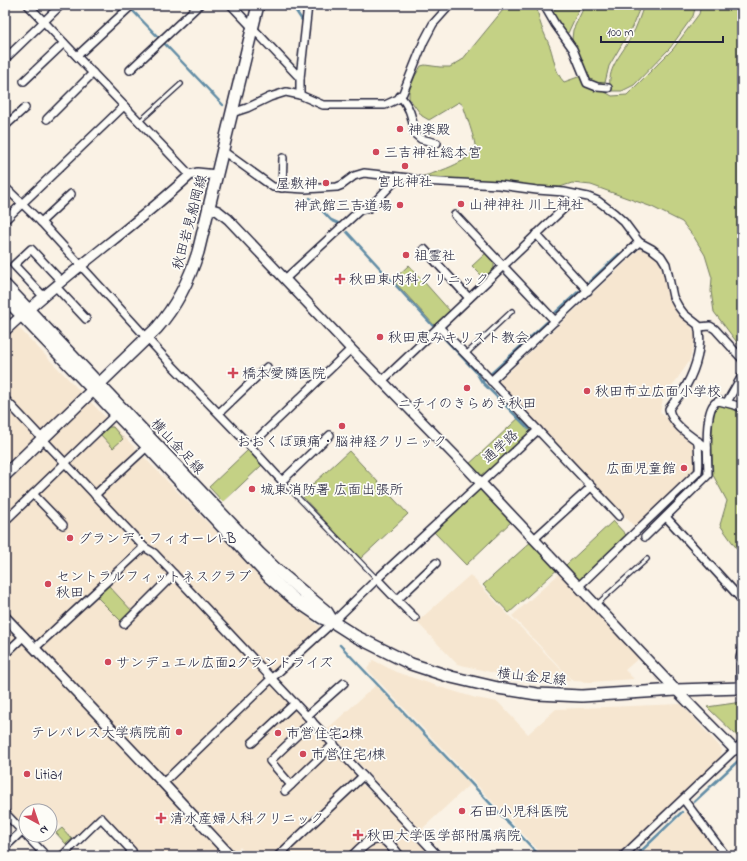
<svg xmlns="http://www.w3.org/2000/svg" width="747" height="861" font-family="'Indie Flower','Klee One',sans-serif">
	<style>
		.built { fill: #f6e6d0 }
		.green { fill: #c4d185; stroke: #737a60 }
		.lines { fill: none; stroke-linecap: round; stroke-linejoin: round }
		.stream { stroke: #628da6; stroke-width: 2.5 }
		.service-casing { stroke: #22223b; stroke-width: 6 }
		.minor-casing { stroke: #22223b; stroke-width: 10 }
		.tertiary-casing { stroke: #22223b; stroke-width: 12 }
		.primary-casing { stroke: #22223b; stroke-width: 14 }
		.service { stroke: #fdfcf7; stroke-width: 3.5 }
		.minor { stroke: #fdfcf7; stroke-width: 7 }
		.tertiary { stroke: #fdfcf7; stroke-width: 9 }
		.primary { stroke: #fdfcf7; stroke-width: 11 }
		.poi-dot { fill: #d1495b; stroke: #fdfcf7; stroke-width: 1.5 }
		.labels { text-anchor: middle; stroke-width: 3.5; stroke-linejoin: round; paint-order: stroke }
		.poi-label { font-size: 14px; fill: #22223b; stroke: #fdfcf7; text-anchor: start }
		.street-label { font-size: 14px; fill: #22223b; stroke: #fdfcf7 }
	</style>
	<rect width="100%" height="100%" fill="#faf2e5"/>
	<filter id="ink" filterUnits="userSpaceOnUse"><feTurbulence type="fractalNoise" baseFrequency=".025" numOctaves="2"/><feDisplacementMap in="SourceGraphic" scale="8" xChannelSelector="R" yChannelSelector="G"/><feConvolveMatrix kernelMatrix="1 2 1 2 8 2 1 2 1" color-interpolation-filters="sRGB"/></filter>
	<g filter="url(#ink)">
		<g class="built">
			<path d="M5,190L22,209L5,225Z"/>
			<path d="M641,248L651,252L659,260L663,273L670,303L691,326L696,335L689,362L663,399L660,412L696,444L697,471L635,527L497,383Z"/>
			<path d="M17,326L263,580L328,634L274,683L358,774L271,856H248L240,847L231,856H143L102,812L73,839L50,814V811L46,810L45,811H26L25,830L5,808V337Z"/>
			<path d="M560,573L640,657L625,670L634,679L590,682L573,681L512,616Z"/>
			<path d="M470,575L571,680L559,681L536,680L511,677L457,664L417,622Z"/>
			<path d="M373,660L396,672L443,688L476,698L498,702L528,734L556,709L681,704L722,749L720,758L616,856H544L367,669Z"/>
			<path d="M376,685L470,784L421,830L327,729Z"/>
			<path d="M357,783L362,784L389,810L432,856H281Z"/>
			<path d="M687,810L723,856H638Z"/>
		</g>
		<g class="green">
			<path d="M507,5H537C538,22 544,32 550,47C554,58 555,73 564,82L581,76L584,70L572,39L573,30L585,5H641L632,27L609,66L603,91L612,96L627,95L673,49L699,14L701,5H742V349L714,312L711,291L712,278L705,255L694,237L682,222L652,207L591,185L572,183L560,187L523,186L422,180L419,177C431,175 474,161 475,147C476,142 465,112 463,105L459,102L429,120L422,116L409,98V91L415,76L421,66L425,65L440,67H450L462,60Z"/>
			<path d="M558,5H581L568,33L564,32L558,24L552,13Z"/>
			<path d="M644,5H696L693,16L670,48L634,85L622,91H611C605,69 622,55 631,37C637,27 640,16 644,5Z"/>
			<path d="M486,253L494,262V269L484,278L472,266Z"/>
			<path d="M409,265L450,311L434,325L393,280Z"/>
			<path d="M716,405H722L742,413V556L720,525L727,501L713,475L711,435L713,414Z"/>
			<path d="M523,414L539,432L480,482L514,519L466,565L432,530L480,482L466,467Z"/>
			<path d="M108,427H113L123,439L113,448L100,434Z"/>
			<path d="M248,450L262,465L223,502L209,487Z"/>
			<path d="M349,451L408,514L360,559L301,495Z"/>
			<path d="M613,521L628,537L580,581L566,565Z"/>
			<path d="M534,539L560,567L509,613L483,585Z"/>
			<path d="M108,585L133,612L122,622L96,596Z"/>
			<path d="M742,702V733L738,737L707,707Z"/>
			<path d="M62,828L72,839L66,844L56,833Z"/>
		</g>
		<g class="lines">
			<g class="stream">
				<path d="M292,5L302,20"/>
				<path d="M132,10L158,37"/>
				<path d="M163,42L223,105"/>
				<path d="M310,198L331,220L340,224"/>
				<path d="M347,232L432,325"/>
				<path d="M589,282L619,254"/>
				<path d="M556,312L579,291"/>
				<path d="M441,335L476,372L482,382L529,429"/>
				<path d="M482,382L547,322"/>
				<path d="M340,645L540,856"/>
				<path d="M694,802L738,761"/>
				<path d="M636,856L682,812"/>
			</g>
			<g class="service-casing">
				<g id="service">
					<path d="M139,122L181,84"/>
					<path d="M466,354L512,311"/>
					<path d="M282,481L377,579"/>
					<path d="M596,605L647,559"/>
				</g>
			</g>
			<g class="minor-casing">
				<g id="minor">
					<path d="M28,5L190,175"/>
					<path d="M231,5L300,78"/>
					<path d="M544,5L555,24L573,49L587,83L597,87L608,88"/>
					<path d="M77,56L132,5"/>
					<path d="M5,59L61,5"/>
					<path d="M130,70L199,5"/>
					<path d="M24,81L64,43"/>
					<path d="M300,95V78L308,5"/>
					<path d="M400,96C411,108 412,119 415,134L421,139L437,143"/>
					<path d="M232,113L247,108L270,97L286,92L300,95L323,105H385L398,99L403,93L424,41L433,24L450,5"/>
					<path d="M47,119L93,73"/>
					<path d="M5,126L25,108"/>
					<path d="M223,151L273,187L305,189L337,187L342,185L354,176L364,173L409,178L422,181L499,185L537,190L564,192L588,197L598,201L614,213L624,222L639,242L652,249L661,256L666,264L673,297L678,306L684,314L698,325C703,344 696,368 686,386C681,394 674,401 669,409C672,426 694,438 707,448"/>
					<path d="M5,187L41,222L167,360L250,446L282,481L330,435"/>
					<path d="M282,188L283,158"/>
					<path d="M455,215L555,321"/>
					<path d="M5,220L124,106"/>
					<path d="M41,222L71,194"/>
					<path d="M536,234L588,291"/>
					<path d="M424,249L469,298"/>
					<path d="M285,279L360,210L369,208L398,178"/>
					<path d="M56,287L86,319"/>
					<path d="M44,297L14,265L31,249L62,282"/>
					<path d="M439,327L485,374L619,516"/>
					<path d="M699,327L710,326L715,329L742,359"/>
					<path d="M382,381L578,195"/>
					<path d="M491,381L639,242"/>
					<path d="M5,399L144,547L154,553L171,571L438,856"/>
					<path d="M727,402L742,376"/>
					<path d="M219,413L267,367"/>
					<path d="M250,446L351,349"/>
					<path d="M33,494L63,525"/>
					<path d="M95,495L150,444"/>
					<path d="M666,517L742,600"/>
					<path d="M5,521L119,411"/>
					<path d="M645,537L708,475C708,460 704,415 714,404C715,402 717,402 719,401L742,407"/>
					<path d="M534,539L591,487"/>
					<path d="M377,579L397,600L436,563"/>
					<path d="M579,586L698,472C700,470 698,447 698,441"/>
					<path d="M397,600L415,618"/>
					<path d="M124,624L174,574"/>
					<path d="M35,648L144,547"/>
					<path d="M5,654L24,636"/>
					<path d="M740,688V658L742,650"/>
					<path d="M307,716L344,683"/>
					<path d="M252,743L295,703"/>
					<path d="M163,783L272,678L333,622L377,579L538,430"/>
					<path d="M291,785L270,761L312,721"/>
					<path d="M285,791L334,744"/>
					<path d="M684,800L726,856"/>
					<path d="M5,813L46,856"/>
					<path d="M5,847L22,831"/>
					<path d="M62,856L101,818L132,851L128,856"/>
					<path d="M278,856L363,776"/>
					<path d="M623,856L742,743"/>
				</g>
			</g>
			<g class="tertiary-casing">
				<g id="tertiary">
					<path d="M209,208L218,211L228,219L351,349L466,467L676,690L735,750"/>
					<path d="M5,331C63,275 131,230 190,175L197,173L217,175"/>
					<path d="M5,617L163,783L231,856"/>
					<path d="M353,856C361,848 373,833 386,841C391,845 395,851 399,856"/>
				</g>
			</g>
			<g class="primary-casing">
				<g id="primary">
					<path d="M5,285L259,553L278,571L327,612L333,622"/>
					<path d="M5,298L147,446L269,577L294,599L322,618L333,622L355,636L411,664L451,677L498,688L537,694L582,696L676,690L742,688"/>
					<path d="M5,475L157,328C177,305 189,281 198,252L258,5"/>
				</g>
			</g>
			<use href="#service" class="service"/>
			<use href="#minor" class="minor"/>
			<use href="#tertiary" class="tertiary"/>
			<use href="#primary" class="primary"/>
		</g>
	</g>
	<g class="poi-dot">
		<circle cx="400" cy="129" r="4"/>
		<circle cx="376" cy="152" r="4"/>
		<circle cx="405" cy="166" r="4"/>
		<circle cx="326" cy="183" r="4"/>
		<circle cx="461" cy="204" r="4"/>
		<circle cx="400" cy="205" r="4"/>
		<circle cx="406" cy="255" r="4"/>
		<path d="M338 273h4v4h4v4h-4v4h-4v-4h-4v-4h4z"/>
		<circle cx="380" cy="337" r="4"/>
		<path d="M231 367h4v4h4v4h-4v4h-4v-4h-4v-4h4z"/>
		<circle cx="467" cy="388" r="4"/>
		<circle cx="587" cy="391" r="4"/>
		<circle cx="342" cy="426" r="4"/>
		<circle cx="684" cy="468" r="4"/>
		<circle cx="252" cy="489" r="4"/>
		<circle cx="70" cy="538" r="4"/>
		<circle cx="48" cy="584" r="4"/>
		<circle cx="108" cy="662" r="4"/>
		<circle cx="179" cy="732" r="4"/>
		<circle cx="278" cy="733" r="4"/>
		<circle cx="303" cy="754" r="4"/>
		<circle cx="27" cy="774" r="4"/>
		<circle cx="462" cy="811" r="4"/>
		<path d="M159 812h4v4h4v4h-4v4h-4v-4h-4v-4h4z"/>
		<path d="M356 829h4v4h4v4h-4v4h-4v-4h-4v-4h4z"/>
	</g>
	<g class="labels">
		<g class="poi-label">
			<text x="408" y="134">神楽殿</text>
			<text x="384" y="157">三吉神社総本宮</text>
			<text x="405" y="186" text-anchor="middle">宮比神社</text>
			<text x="318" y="188" text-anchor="end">屋敷神</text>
			<text x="469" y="209">山神神社 川上神社</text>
			<text x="392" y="210" text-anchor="end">神武館三吉道場</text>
			<text x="414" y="260">祖霊社</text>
			<text x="349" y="284">秋田東内科クリニック</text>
			<text x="388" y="342">秋田恵みキリスト教会</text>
			<text x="242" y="378">橋本愛隣医院</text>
			<text x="595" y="396">秋田市立広面小学校</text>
			<text x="467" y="408" text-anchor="middle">ニチイのきらめき秋田</text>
			<text x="342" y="446" text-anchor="middle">おおくぼ頭痛・脳神経クリニック</text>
			<text x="676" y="473" text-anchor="end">広面児童館</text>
			<text x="260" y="494">城東消防署 広面出張所</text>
			<text x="78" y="543">グランデ・フィオーレI-B</text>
			<text x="56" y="581">セントラルフィットネスクラブ<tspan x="56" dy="16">秋田</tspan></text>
			<text x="116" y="667">サンデュエル広面2グランドライズ</text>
			<text x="171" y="737" text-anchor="end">テレパレス大学病院前</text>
			<text x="286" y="738">市営住宅2棟</text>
			<text x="311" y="759">市営住宅1棟</text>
			<text x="35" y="779">Litia1</text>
			<text x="470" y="816">石田小児科医院</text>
			<text x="170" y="823">清水産婦人科クリニック</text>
			<text x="367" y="840">秋田大学医学部附属病院</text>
		</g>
		<g class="street-label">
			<text transform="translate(189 222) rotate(-75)" y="5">秋田岩見船岡線</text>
			<text transform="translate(178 446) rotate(47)" y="5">横山金足線</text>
			<text transform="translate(500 446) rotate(-42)" y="5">通学路</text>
			<text transform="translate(532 676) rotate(6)" y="5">横山金足線</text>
		</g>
	</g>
	<rect width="747" height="861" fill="none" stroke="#fdfcf7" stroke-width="20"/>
	<rect x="10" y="10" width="727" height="841" fill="none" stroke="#22223b" stroke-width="1.5" filter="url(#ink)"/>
	<g transform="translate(38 823) rotate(140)"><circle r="19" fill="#fdfcf7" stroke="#a5a5ac"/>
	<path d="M0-3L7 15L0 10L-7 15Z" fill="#d1495b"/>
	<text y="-6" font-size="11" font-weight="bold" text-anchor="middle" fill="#22223b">N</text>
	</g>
	<path d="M601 36v6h122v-6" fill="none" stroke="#22223b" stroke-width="2"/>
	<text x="607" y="36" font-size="12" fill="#22223b" stroke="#fdfcf7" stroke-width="3" paint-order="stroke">100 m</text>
</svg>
